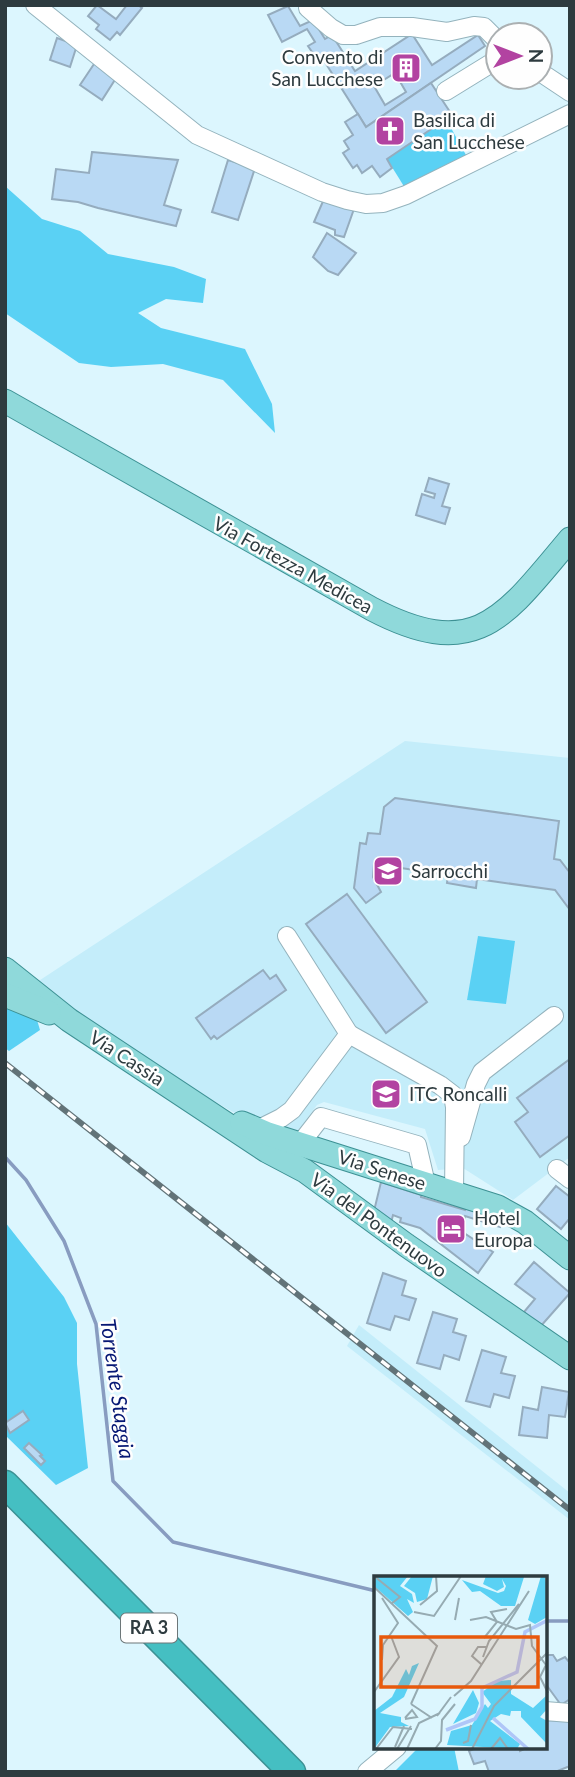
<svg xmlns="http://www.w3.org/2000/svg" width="575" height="1777" font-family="Lato,sans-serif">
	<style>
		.built { fill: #c4edfa }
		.green { fill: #5ad1f4 }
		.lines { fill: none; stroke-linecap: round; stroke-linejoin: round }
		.stream { stroke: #889cc0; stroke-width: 3.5 }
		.building { fill: #b9d9f4; stroke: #95acbe; stroke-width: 2; fill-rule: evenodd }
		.minor-casing { stroke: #94b3bd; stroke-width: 20 }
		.major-casing { stroke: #3d9194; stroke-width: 25 }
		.highway-casing { stroke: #3d9194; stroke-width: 29 }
		.minor { stroke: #fff; stroke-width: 18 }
		.major { stroke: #8fd9da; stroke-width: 23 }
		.highway { stroke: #45bfc2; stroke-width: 26 }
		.rail-casing { stroke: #627378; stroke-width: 6 }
		.rail { stroke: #fefefe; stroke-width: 3.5; stroke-dasharray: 10; stroke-linecap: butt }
		.labels { text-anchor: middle; stroke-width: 5; stroke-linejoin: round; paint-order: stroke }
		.shield { fill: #fefefe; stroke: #6c7678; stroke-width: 2 }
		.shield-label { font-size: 18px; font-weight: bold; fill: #2e3b3f }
		.poi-label { font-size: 19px; fill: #2e3b3f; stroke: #fefefe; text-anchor: start }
		.street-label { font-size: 19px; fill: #2e3b3f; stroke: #fefefe }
		.water-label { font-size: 21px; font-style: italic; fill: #061774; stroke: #fefefe }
		.inset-river { fill: none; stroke: #afc6f8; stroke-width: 3.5 }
		.inset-road { fill: none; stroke: #96abb2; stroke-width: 2 }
		.view { fill: #e8590c; fill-opacity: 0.15; stroke: #e8590c; stroke-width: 3.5 }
		.inset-edge { fill: none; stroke: #2e3b3f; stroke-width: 3.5 }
	</style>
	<rect width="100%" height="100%" fill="#dcf6fe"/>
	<g class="built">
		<path d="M405,741L570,758V1157L513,1200L463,1168L438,1170L425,1129L324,1102L317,1105L297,1132L247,1120L182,1083L34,984Z"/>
		<path d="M359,1325L570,1493V1520L347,1346Z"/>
	</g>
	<g class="green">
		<path d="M446,119L466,155L405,188L387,159Z"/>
		<path d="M5,186L42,219L80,231L108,254L174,267L206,279L203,303L166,299L138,313L161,328L245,349L272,404L275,433L223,380L163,364L111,367L79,363L5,313Z"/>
		<path d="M478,936L515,941L506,1004L467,1000Z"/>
		<path d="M5,1007L35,1013L40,1030L9,1051L5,1048Z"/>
		<path d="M5,1222L64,1297L77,1323V1364L88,1468L56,1485L5,1435Z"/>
		<path d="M419,1747H454L459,1772H394Z"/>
	</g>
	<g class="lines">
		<g class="stream">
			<path d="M5,1157L26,1180L64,1241L96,1324L113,1481L173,1542L376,1591"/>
			<path d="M545,1621H570"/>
		</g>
	</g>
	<g class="building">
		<path d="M97,5L116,19L127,5H138L142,8L120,35L117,32L110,40L96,29L99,25L88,16Z"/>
		<path d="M288,6L300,26L313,20L325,39L332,35L355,71L412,34L432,65L478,35L485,46L366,127L321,56L317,59L308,46L315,42L307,29L282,42L268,15ZM395,73L406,92L385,105L374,86Z"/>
		<path d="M57,38L77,45L70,67L50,60Z"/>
		<path d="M96,61L118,75L102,100L80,85Z"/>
		<path d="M431,83L452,115L387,159L392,168L380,177L372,166L362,173L357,165L353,168L343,153L349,149L344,141L353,135L345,122L358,114L366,127Z"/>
		<path d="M92,152L178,160L164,205L181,210L176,226L98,208L78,202L52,199L56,169L89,173Z"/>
		<path d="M228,160L255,168L238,220L212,212Z"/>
		<path d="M324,199L354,209L344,237L335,235V230L314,222Z"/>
		<path d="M327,233L356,253L338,275L328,271L313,257Z"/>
		<path d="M429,478L449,484L442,506L450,508L445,524L416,515L422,494L434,498L435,494L425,491Z"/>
		<path d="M395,798L559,821L554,859L560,860L570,873V910L555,890L477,879L476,888L447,883L448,875L374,864L373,877L381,892L366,903L354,888L360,843L366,844L368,833L380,834L384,807Z"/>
		<path d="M347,894L427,1002L386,1033L306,924Z"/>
		<path d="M263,970L270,979L276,975L286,990L217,1039L214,1036L211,1039L196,1018Z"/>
		<path d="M570,1059V1135L540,1157L515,1122L528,1112L517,1098Z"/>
		<path d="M381,1182L421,1195V1197L465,1210L466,1206L502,1219L500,1227L465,1216L461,1231L493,1252L478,1273L420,1228L400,1222L401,1218L393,1215L391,1223L374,1211Z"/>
		<path d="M556,1186L570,1197V1218L561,1229L537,1209Z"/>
		<path d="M534,1262L570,1293L540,1327L524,1312L535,1299L515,1284Z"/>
		<path d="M383,1273L406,1281L402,1295L416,1299L409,1320L395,1316L390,1330L367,1323Z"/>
		<path d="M433,1312L457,1319L453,1332L466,1336L459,1360L444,1355L440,1369L417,1363Z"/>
		<path d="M482,1350L506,1357L501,1373L515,1376L509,1398L494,1394L490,1407L466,1401Z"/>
		<path d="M542,1387L569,1392L565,1417L549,1415L547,1438L519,1435L523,1407L538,1410Z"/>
		<path d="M23,1411L29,1420L10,1433L5,1423Z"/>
		<path d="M29,1443L42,1455L40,1456L45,1461L41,1465L24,1448Z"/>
		<path d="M545,1655H553L557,1661L565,1657L570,1663V1699L561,1705L545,1683Z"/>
		<path d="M545,1720L570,1721V1766L555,1772H489L485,1761L474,1764L469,1751L478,1747H519L520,1751L528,1747H545Z"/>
	</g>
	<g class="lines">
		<g class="minor-casing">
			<g id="minor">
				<path d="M35,5L197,135L322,192L347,200L366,204L383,203L406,195L570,114"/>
				<path d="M308,8L331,28L343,35H356L380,27H412L447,32L474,26L484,27L498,41"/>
				<path d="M540,72L570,92"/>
				<path d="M446,91L498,59"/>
				<path d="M287,936L349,1034"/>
				<path d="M257,1130L281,1118L292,1110L349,1034L440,1085L453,1095L455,1107L454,1193"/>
				<path d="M461,1137L476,1084L482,1072L554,1016"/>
				<path d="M300,1144L321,1117L417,1145L426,1184"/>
				<path d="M557,1169L570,1179"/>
				<path d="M545,1711L570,1713"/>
				<path d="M367,1772L397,1747"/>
			</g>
		</g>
		<g class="major-casing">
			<g id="major">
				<path d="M5,401L372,609C477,664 505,616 570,539"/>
				<path d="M5,969L69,1020L267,1151L305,1171L406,1245L570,1358"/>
				<path d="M5,995L49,1013"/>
				<path d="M242,1123L268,1134L498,1207L525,1222L570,1258"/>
			</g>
		</g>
		<g class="highway-casing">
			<path id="highway" d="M5,1484L292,1772"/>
		</g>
		<use href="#minor" class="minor"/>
		<use href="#major" class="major"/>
		<use href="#highway" class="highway"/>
		<g class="rail-casing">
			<path id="rail" d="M5,1063L570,1510"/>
		</g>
		<use href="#rail" class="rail"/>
	</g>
	<defs>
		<g id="building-square" transform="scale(1.575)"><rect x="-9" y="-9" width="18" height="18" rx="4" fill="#b243a1" stroke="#fefefe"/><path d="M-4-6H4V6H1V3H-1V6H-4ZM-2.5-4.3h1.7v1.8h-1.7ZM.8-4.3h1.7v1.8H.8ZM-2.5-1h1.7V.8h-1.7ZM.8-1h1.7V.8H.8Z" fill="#fff"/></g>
		<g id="church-square" transform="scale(1.575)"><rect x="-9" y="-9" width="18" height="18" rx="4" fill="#b243a1" stroke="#fefefe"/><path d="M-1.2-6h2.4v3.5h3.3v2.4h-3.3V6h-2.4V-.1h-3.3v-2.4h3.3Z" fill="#fff"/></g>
		<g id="school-square" transform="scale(1.575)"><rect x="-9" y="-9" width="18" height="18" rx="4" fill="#b243a1" stroke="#fefefe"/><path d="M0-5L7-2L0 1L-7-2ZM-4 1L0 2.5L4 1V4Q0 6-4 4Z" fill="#fff"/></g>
		<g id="hotel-square" transform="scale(1.575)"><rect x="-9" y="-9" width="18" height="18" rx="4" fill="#b243a1" stroke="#fefefe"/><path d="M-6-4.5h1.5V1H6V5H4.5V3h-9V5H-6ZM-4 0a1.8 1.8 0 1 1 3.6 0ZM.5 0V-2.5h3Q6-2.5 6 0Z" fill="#fff"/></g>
	</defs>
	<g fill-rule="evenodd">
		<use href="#building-square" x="406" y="68"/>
		<use href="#church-square" x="390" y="131"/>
		<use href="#school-square" x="388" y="871"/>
		<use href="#school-square" x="386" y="1094"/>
		<use href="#hotel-square" x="451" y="1229"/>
	</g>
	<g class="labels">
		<rect class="shield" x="121" y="1613.5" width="56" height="29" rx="5"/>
		<g class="shield-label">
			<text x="149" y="1634">RA 3</text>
		</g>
		<g class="poi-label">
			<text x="383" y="64" text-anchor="end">Convento di<tspan x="383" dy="22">San Lucchese</tspan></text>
			<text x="413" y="127">Basilica di<tspan x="413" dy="22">San Lucchese</tspan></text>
			<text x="411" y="878">Sarrocchi</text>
			<text x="409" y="1101">ITC Roncalli</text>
			<text x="474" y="1225">Hotel<tspan x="474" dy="22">Europa</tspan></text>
		</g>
		<g class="street-label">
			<text transform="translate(293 565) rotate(29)" y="7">Via Fortezza Medicea</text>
			<text transform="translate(127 1058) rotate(33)" y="7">Via Cassia</text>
			<text transform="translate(382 1170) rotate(18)" y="7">Via Senese</text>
			<text transform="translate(379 1225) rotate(36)" y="7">Via del Pontenuovo</text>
		</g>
		<g class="water-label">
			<text transform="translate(117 1389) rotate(82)" y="7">Torrente Staggia</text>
		</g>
	</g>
	<g transform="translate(374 1576)">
		<rect width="173" height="173" fill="#dcf6fe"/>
		<path d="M0,0H34L26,10L38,18L40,27L33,23L39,36L34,40L0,10ZM38,0H59L53,23L43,26L41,17L30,10ZM112,0L150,1L141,30H127L106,15L98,16L88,4L124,17L130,15L132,10L128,3L130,11L123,15L109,8ZM167,0H171L173,13V41L161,48L154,44ZM45,87L30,121L6,137L27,141V146L35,150L16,151L0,173V135L18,121L32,93L35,99L38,90ZM137,104V118L159,132L173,119V133L166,141L173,145V168L147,141V135H137L136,140L127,138L116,145L146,168L143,173L73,169L77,155L98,149L111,128L114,132L117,128L108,116L124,105ZM99,114L105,127L102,137L79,148Z" fill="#5ad1f4"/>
		<path class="inset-river" d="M119,142L154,173M72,154L101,143L108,131V112L143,96L151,56L174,44"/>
		<path class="inset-road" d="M0,0L26,21L17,28M0,11L63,70L37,128M46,29L63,15L62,0M40,36L60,40L87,0M81,44L85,22M96,44L112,41L142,53L156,49L158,70L172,89L166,101L174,117M110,62L123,46L117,36L133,33M109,81L115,65L145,28M8,84L9,69L24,47L8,22M107,88L98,80L104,71H112M0,116L25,81L17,60M80,120L97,105L155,15M37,128L58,142M63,140L77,121M31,142L38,134L43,141L31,143M89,167L94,165L97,149M21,171L30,150M2,173L19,151L38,153M23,173L37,150M33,173L45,147L66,137M61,173L67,165L68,144L81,128M98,173L120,130L174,76M117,173L126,162L134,173"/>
		<path class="view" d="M7,61H164V111H7Z"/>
		<rect width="173" height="173" class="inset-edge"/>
	</g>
	<rect width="575" height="1777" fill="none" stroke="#2e3b3f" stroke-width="14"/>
	<g transform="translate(519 56) rotate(90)"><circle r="33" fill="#fefefe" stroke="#abb0b2" stroke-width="2"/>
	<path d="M0-5L12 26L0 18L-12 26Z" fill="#b243a1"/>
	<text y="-10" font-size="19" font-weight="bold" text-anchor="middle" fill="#2e3b3f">N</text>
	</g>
</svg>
